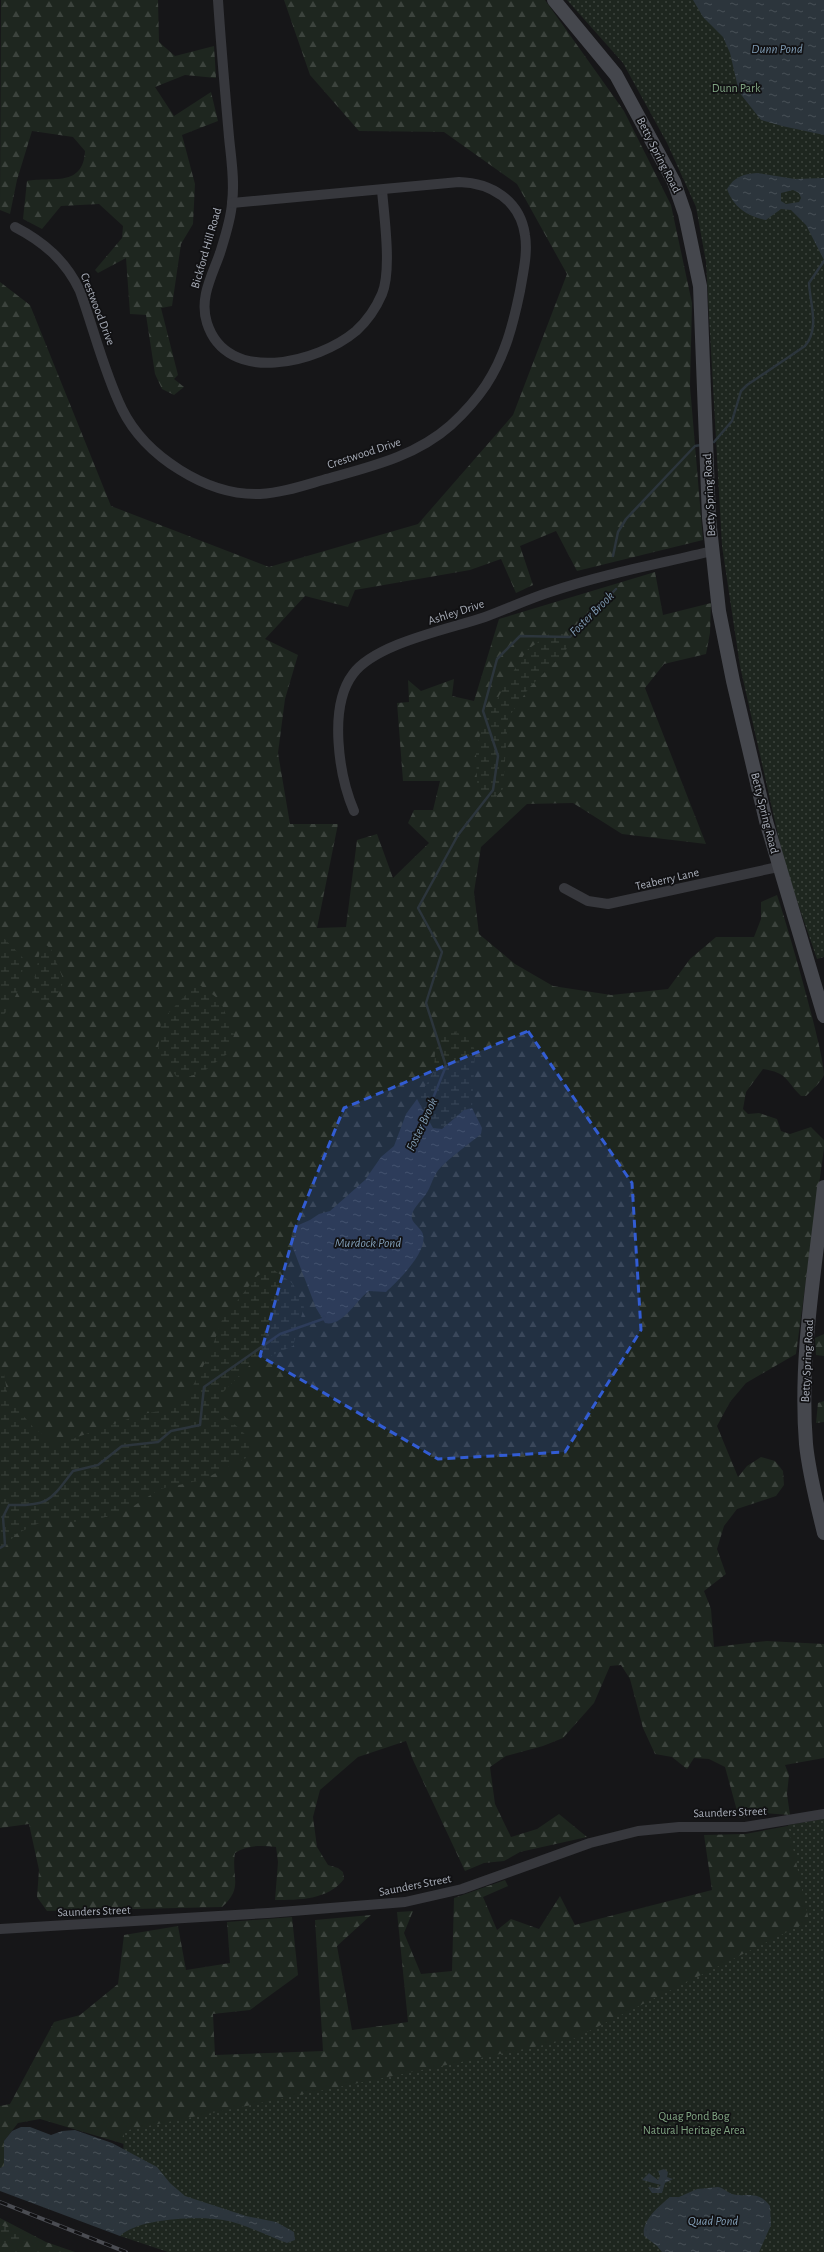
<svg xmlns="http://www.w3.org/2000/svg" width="824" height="2252" font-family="'Alegreya Sans',sans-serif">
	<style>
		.forest { fill: url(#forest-firs) }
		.wetland { fill: url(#wetland-marsh) }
		.park { fill: url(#park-dots) }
		.water { fill: url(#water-ripples); fill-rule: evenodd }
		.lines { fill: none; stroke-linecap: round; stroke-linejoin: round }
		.stream { stroke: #2c353c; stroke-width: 2.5 }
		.street { stroke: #37383d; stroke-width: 10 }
		.secondary { stroke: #45474d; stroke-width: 14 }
		.rail-casing { stroke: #4a4c52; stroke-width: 4 }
		.rail { stroke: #111113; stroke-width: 2.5; stroke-dasharray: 8; stroke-linecap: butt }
		.marked { fill: #325cd3; fill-opacity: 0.2; stroke: #325cd3; stroke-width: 3; stroke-dasharray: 8 5; stroke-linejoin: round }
		.labels { text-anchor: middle; stroke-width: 3.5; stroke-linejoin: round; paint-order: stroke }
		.park-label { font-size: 12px; fill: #7fa381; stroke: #111113 }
		.street-label { font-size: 12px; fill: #a8adb8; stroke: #111113 }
		.water-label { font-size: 13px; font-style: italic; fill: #7f9bb3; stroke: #111113 }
	</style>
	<defs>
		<pattern id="forest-firs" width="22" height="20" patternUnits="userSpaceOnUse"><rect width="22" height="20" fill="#1e261f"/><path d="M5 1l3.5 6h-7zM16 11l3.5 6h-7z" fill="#3c433d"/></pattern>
		<pattern id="wetland-marsh" width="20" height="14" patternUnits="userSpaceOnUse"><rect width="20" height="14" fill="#1e261f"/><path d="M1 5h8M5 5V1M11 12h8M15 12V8" fill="none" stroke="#3c433d"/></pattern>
		<pattern id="park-dots" width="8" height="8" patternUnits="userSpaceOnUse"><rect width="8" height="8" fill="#1e261f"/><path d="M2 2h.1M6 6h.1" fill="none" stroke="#3c433d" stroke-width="1.8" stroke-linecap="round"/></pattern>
		<pattern id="water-ripples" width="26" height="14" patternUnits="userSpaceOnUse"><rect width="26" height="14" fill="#2c353c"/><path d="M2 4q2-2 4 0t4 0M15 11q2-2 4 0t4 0" fill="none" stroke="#485056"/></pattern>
	</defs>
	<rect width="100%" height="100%" fill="#161618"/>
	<g class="forest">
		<path d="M1,0H158L159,42L175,56L214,46L216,78L185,75L155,87L174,116L211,92L218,121L182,135L195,184L193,224L181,244L172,306L161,308L178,375L174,379L184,387L174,395L162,389L155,374L146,315L130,314L126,258L98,273L95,270L122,238L123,226L99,204L61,206L42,229L23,219L27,181C52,176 83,188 85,151L73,137L32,131L17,180L10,214L0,210Z"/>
		<path d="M284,0H545L624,111L671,205L692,303L690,386L703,540L577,571L556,531L520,546L533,585L516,593L501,559L470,570L355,590L348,607L305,596L265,639L298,655L285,699L278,753L290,824H338L317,928L346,927L357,840L377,834L393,878L429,843L408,823L414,810H433L440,781H403L397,703L409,702L408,680L421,691L454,679L452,696L474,701L499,619L655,572L663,615L711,603L710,633L706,654L664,664L645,688L706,844L622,834L573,803L527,804L481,847L474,892L479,934L515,964L553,986L611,995L668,989L690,959L716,937H754L761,919V902L777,895C787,924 824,1052 824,1075C821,1082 812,1090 806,1096H801C785,1080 788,1073 763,1069L746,1092L743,1109L748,1114L759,1113L777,1119L781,1131L790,1134L811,1127L824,1140V1148L796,1354L746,1383L730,1402L717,1426L738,1477L747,1466L761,1457L775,1461L783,1471L784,1485L776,1496L737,1509L724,1526L717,1549L726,1574L704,1591L711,1609L714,1647L767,1641L824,1644V1758L785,1765L789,1775L787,1794L790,1815L763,1813L739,1818L725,1767L709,1759L694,1758L687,1769L672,1757L655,1754L643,1728L630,1679L621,1665L610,1666L594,1703L563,1738L543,1746L506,1756L490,1767L495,1804L511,1837L537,1829L559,1814L587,1837L520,1852L504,1861L484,1863L465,1871L413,1760L406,1741L358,1757L320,1790L313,1817L317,1847L328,1865L338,1868L343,1872L344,1879C328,1900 299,1900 275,1900L278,1862L276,1847C262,1845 247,1845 235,1853C231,1878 244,1887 222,1907L47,1911L37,1897L39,1870L29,1824L0,1828V282L30,305L111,506L269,567L418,524L513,415L567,274L517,184L444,132L359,131L310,75Z"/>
		<path d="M824,1334V1356L816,1355L815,1338Z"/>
		<path d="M824,1401V1422L816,1423L818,1403Z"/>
		<path d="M824,1819V2252H605L326,2204L40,2119L18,2123L4,2141V2167L0,2168V2106L10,2104L54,2022L80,2015L118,1984L124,1935L178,1926L186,1970L230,1963L227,1922L292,1917L298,1975L250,2010L213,2014L215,2055L323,2051L315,1920L371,1915L337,1946L352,2030L408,2022L397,1912L413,1911L404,1933L421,1974L452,1971L454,1898L505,1880L508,1886L483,1897L497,1930L511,1919L539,1929L560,1896L575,1925L712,1890L704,1835L745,1834Z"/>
		<path d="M0,2218L46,2242L75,2252H0Z"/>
	</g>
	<g class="wetland">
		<path d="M552,632L563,634L570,644L563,654L529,688L508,718L503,789L495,798L485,799L479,793L477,782L476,752L482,727L506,683L527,650Z"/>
		<path d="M0,934L23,958C23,985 16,999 0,1020Z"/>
		<path d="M45,944L51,949L64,981L52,1004L42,1000L31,998L40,950Z"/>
		<path d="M197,983L220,1000L234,1035L227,1054L203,1072L179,1080L158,1052L161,1021Z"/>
		<path d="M453,1031L470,1038L475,1051L472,1108L464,1110L441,1129L433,1128L417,1099L434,1072L435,1052L442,1035Z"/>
		<path d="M271,1268L292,1283L304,1307L293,1346L250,1365L219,1396L222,1414L240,1429L252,1442L250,1456L202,1480L160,1489L132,1507L100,1519L74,1522L50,1518L16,1534L0,1553V1367L3,1368L8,1398L33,1427L55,1445L142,1414L160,1411L188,1395L210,1353L222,1320L257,1276Z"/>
		<path d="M0,2225L23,2233L26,2241L0,2244Z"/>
	</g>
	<g class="park">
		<path d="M567,0H824V957L817,959L785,866L740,666L722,546L706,262L696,207L667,143L623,63Z"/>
		<path d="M824,1819V2252H168L120,2236L124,2131L573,2039L809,1921L788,1825Z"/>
	</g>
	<g class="water">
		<path d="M693,0H824V135L782,126L761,120L739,92L730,53L723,37L703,17Z"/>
		<path d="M757,173L795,179L824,178V260L806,225L791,210L781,209L766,220C748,217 733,207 727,189C734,177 743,174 757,173ZM793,190L799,193L801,198L799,202L786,204L781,201V193Z"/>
		<path d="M417,1099L433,1128L442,1129L464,1110L472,1108L482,1128L481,1134C469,1144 445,1161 437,1172C432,1179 431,1187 426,1194C422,1200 415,1206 412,1214C410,1222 418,1225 422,1232C431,1249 398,1281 386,1292L369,1291C356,1300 343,1327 325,1323L316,1308L291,1243L292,1232L294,1227L310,1220L319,1214L330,1211L365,1180L381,1157L394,1146L406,1114Z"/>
		<path d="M21,2127H30L51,2135L62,2131L75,2130L112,2143L157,2167L170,2183L185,2196L246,2216L276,2222L294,2232L295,2240L287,2243C267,2236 243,2223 223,2220C198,2216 139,2218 120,2236L0,2191V2168L4,2166V2141L12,2131Z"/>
		<path d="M664,2169L668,2172L667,2177L673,2179L665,2183L662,2193H652L648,2187L657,2188L661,2185L642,2180L649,2173L658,2180L660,2176L658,2171Z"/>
		<path d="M718,2187C724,2188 727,2192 732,2194C746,2198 757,2189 770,2206L771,2225L759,2252H662L657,2246L644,2236C641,2221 659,2206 670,2197H679L697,2189Z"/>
	</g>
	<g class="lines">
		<g class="stream">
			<path d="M714,442L732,421L741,391L747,385L805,346C820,328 810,304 809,283L824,261"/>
			<path d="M613,556L618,532L626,519L695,446L701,445"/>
			<path d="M425,1118L446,1066L426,1003L442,952L418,908L458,835L493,790L498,756L483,711L497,659L520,636L570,637L616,589"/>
			<path d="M0,1548L5,1545L3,1517L9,1505C49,1506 50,1501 73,1471L98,1465L122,1446L158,1442L171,1431L200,1425L204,1387L280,1334L323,1319L324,1317"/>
		</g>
		<g class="street">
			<path d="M218,0C221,46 225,91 229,137C231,158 235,181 232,203C231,219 225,237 220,253C212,276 199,298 207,323C227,386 318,363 356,331C367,321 376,308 382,294C392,270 384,216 382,190"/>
			<path d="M15,227C44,242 66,261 80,291C94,330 104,372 122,409C145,456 207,496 260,494C281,493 302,486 323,480C369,467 415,457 451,425C464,413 476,400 486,385C505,356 513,325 520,291C523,273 528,253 525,235C520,200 491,183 459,182L232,203"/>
			<path d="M354,811C339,776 328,707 353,674C376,643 450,629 485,617C507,609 528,599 550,592C603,574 658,564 712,551"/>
			<path d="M564,888L588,901L608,904L778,867"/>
			<path d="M0,1929L268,1913L405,1902L462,1889L590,1843L638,1831L679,1827H745L824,1814"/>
		</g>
		<g class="secondary">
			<path d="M554,0L616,75L674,182L685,214L700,286L709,518L719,611L733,681L766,821L824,1016"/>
			<path d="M824,1187C815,1272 799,1358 806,1444C809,1474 817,1504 824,1533"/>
		</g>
		<g class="rail-casing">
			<path id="rail" d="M0,2202L126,2252"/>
		</g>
		<use href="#rail" class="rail"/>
	</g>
	<path class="marked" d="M528,1031L632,1183L641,1330L565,1452L438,1459L260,1356L297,1223L344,1108Z"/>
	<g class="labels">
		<g class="park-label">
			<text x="736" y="92">Dunn Park</text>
			<text x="694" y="2120">Quag Pond Bog<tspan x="694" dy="14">Natural Heritage Area</tspan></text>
		</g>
		<g class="street-label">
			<text transform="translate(659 155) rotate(63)" y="4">Betty Spring Road</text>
			<text transform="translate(206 248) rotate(-74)" y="4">Bickford Hill Road</text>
			<text transform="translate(98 309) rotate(69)" y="4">Crestwood Drive</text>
			<text transform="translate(364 453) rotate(-18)" y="4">Crestwood Drive</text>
			<text transform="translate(709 495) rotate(-93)" y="4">Betty Spring Road</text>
			<text transform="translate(456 612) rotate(-18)" y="4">Ashley Drive</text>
			<text transform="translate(765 813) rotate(76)" y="4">Betty Spring Road</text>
			<text transform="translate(667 879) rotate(-13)" y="4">Teaberry Lane</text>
			<text transform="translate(807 1361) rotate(-87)" y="4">Betty Spring Road</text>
			<text transform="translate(730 1812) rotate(-2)" y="4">Saunders Street</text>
			<text transform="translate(415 1885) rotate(-11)" y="4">Saunders Street</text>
			<text transform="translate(94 1911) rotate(-2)" y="4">Saunders Street</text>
		</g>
		<g class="water-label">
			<text x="777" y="53">Dunn Pond</text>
			<text transform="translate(591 613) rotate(-45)" y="5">Foster Brook</text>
			<text transform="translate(421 1124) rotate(-65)" y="5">Foster Brook</text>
			<text x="368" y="1247">Murdock Pond</text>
			<text x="713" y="2225">Quad Pond</text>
		</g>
	</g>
</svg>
